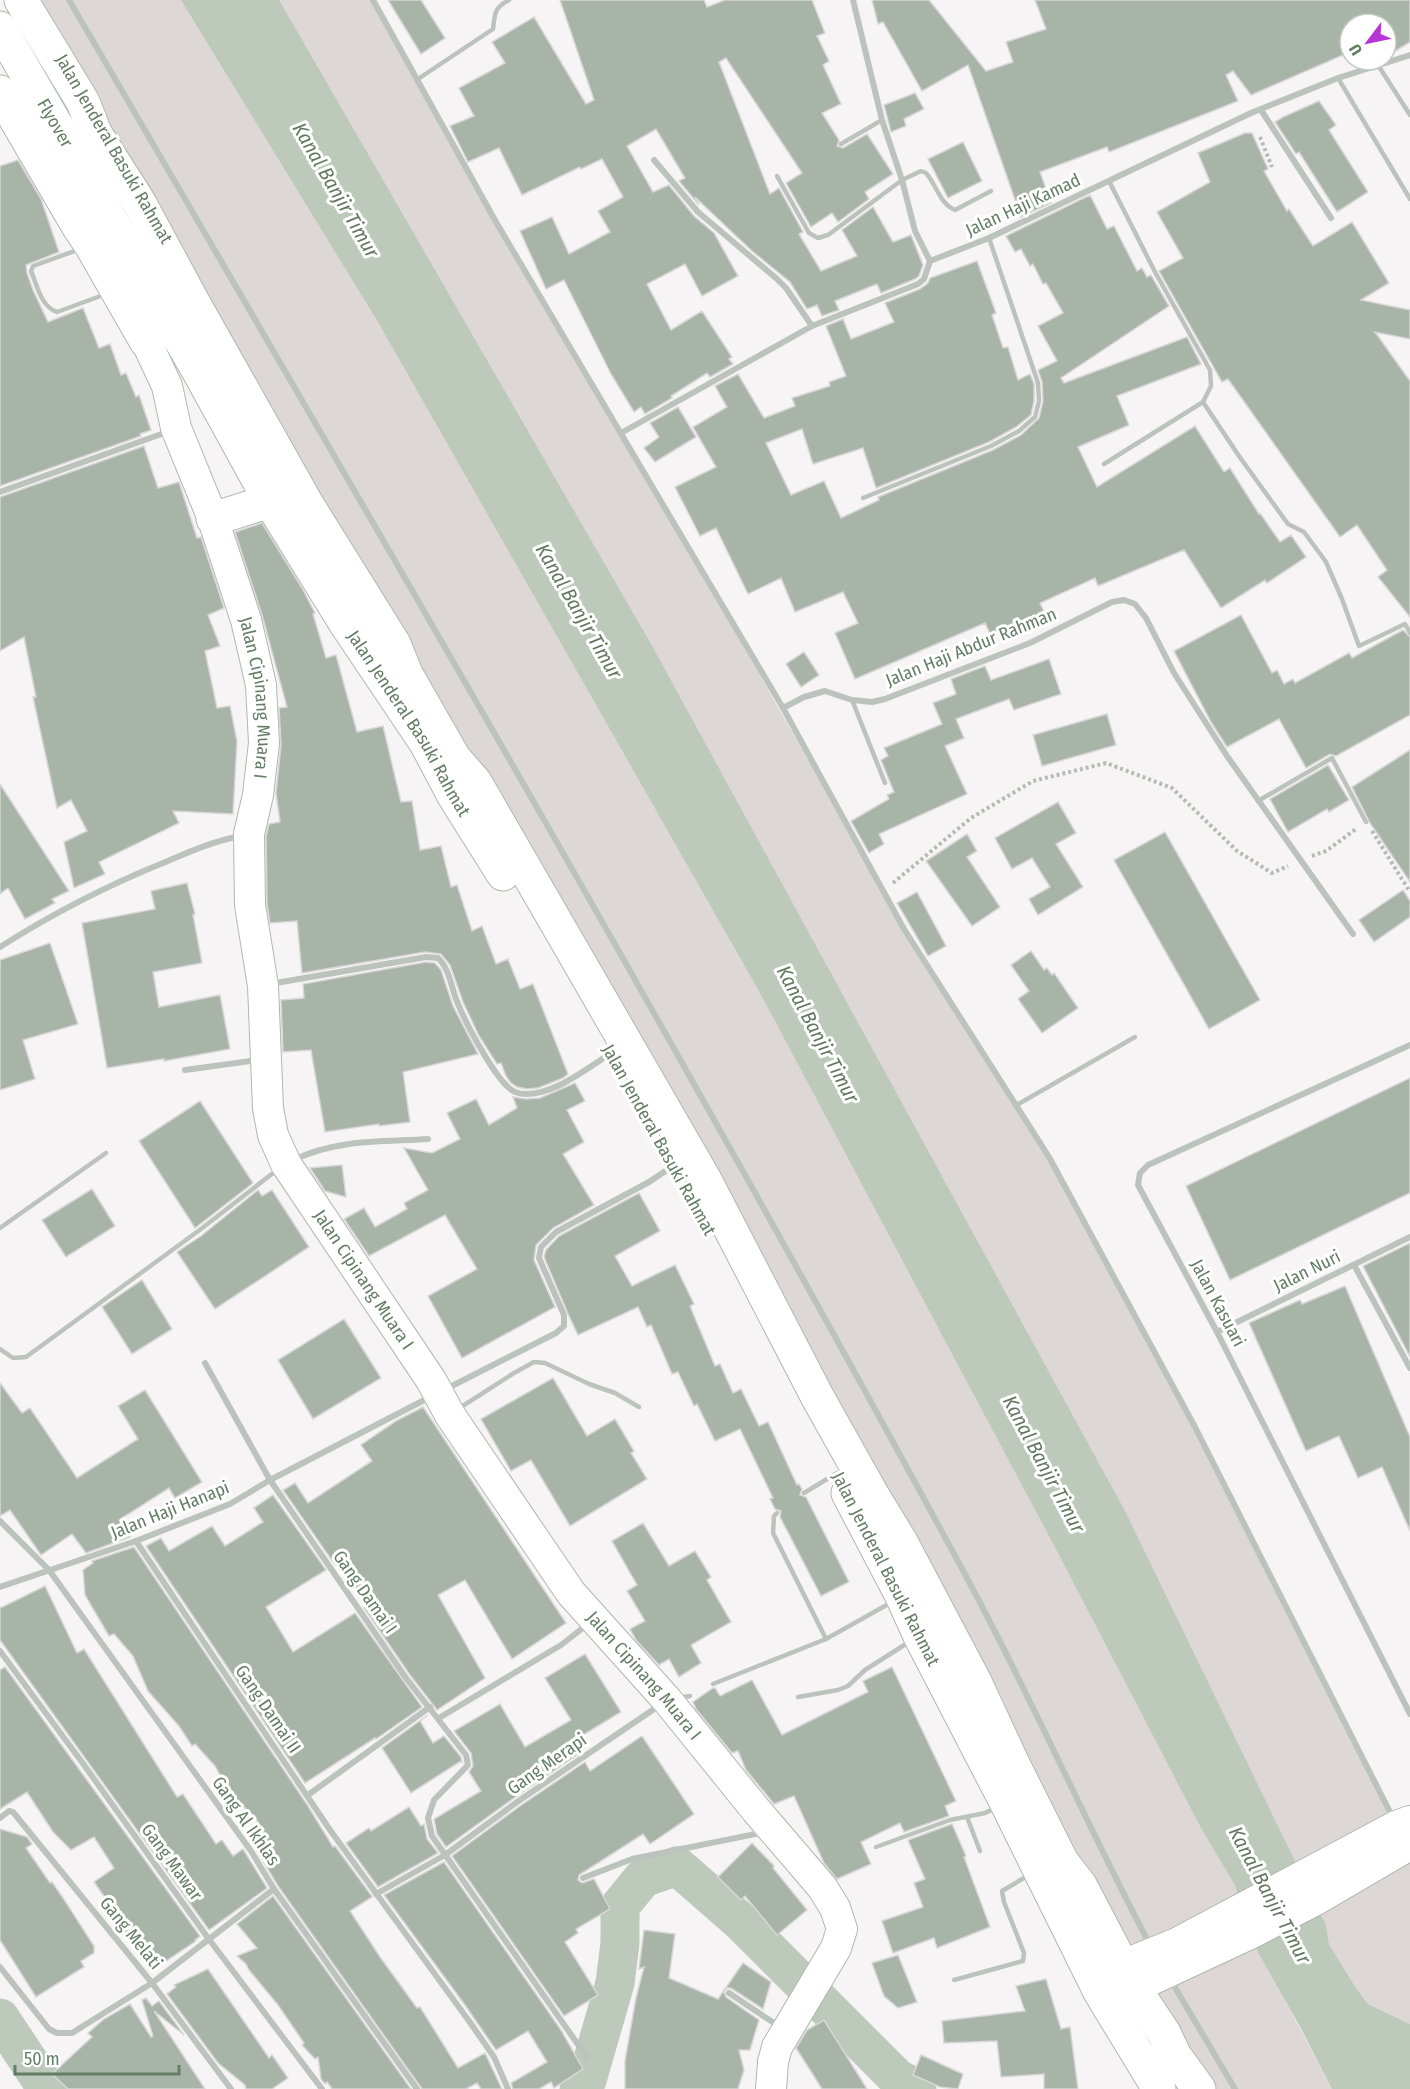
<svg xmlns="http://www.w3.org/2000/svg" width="1410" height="2089" font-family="'Fira Sans Condensed',sans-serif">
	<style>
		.green { fill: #ddd8d5 }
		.water { fill: #bdc9bb }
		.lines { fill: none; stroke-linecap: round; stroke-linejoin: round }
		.river { stroke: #bdc9bb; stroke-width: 39 }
		.building { fill: #a8b4a8; stroke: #d8d6d7; stroke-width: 1.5 }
		.secondary-casing { stroke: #aeb8ae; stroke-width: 32 }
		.primary-casing { stroke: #afb8b0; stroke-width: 35 }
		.path { stroke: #b4bab4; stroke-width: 4; stroke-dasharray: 3 3; stroke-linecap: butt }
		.lane { stroke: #bbc3bc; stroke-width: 4.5 }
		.street { stroke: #bbc3bc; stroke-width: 6 }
		.secondary { stroke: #fff; stroke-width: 30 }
		.primary { stroke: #fff; stroke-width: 33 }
		.labels { text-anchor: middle; stroke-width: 6; stroke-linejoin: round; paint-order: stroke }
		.street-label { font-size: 18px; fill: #647d65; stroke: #fff }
		.water-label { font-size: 20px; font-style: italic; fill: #63785f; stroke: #fff }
	</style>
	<rect width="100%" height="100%" fill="#f7f4f5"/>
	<g class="green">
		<path d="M26,0H373L482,196L657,494L904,929L1049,1157L1195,1427L1396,1826L1123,1965L1013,1764Z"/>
		<path d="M1410,1854V2024L1368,2004L1356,1988L1329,1944L1326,1925L1314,1901Z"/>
		<path d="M1250,1934L1332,2089H1199L1134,1988Z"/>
	</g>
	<path class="water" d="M181,0H279L651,644L1125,1511L1326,1925L1329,1944L1356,1988L1368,2004L1410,2024V2089H1332L1299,2025L1259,1954L1250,1934L1235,1885L1201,1828L1057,1551L759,991L378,322Z"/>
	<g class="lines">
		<g class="river">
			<path d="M0,2018L43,2083L51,2089"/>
			<path d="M579,2089L587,2080L615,1983L620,1943V1906L643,1878L677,1866L740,1921L897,2078L917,2089"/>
		</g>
	</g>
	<g class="building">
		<path d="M388,0H421L445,38L421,54Z"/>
		<path d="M560,0H704L707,7L725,0H812L825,33L817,36L829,61L823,65L841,104L822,113L839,140L837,146L843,148L867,134L893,174L865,192L869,199L838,222L832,213L811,227L786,183L802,173L726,58L719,62L770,194L779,188L803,232L799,234L821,271L857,256L842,230L873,207L893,242L911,235L923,265L919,276L915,279L881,293L877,284L835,301L839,310L822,316L817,305L807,309L790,282L752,251L695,197L699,205L679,181L685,178L656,129L627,146L653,192L669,185L694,216L714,233L738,276L702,296L685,264L647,284L671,330L702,311L732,357L729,359L733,364L710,377L707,373L671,396L672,398L645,414L641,407L634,412L611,374L564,280L546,289L520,231L552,217L569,254L610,232L598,211L623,197L602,159L581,169L580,167L522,195L499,148L468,162L450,126L474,116L459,88L505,63L492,42L534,17L586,104L594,100Z"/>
		<path d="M872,0H929L986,71L1013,62L1006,42L1046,29L1035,0H1410V42L1386,57V24H1350V52L1251,95L1233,71L1226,75L1238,101L1109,152L1107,147L1040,172L1051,203L1021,217L968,65L922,91L883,22L878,24Z"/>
		<path d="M915,93L924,109L904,119L906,126L891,132L884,105Z"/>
		<path d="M1319,101L1336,125L1329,130L1368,192L1337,212L1299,152L1296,154L1275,122L1283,117Z"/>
		<path d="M1245,133H1252L1268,169L1264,171L1287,211L1289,209L1313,246L1352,222L1389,283L1361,300L1410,310V339L1375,332L1410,381V617L1378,577L1387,570L1357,525L1340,537L1228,379L1222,382L1159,271L1183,258L1157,212L1210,182L1198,153Z"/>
		<path d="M963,142L982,181L948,198L928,159Z"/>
		<path d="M18,160L41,199L59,252L26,265L27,273L33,290L48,322L83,308L99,348L110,344L121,375L126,373L136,397L139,395L151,430L140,434L141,436L0,486V166Z"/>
		<path d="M1090,195L1107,229L1114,226L1137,271L1142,268L1147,277L1151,275L1169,306L1061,378L1064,383L1187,337L1201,364L1117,396L1129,425L1078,447L1097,487L1195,426L1224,472L1230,468L1259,514L1260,513L1280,542L1291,535L1306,557L1267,583L1265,580L1221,608L1184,550L1098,586L1095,578L1040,603L1045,614L992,638L985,623L855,679L835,633L858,623L843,592L795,612L781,578L748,594L716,528L700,536L675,487L716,467L693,427L727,407L715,386L738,374L764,418L795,406L792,398L830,386L829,382L846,376L826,326L843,319L851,339L894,322L885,303L920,289L928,283L930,278L977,261L996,313L992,315L1003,348L1008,347L1018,380L1030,374L1034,384V401L1031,415L1016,427L989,442L876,488L863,448L813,464L802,429L766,443L791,495L824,481L841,518L879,500L878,497L993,450L1021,435L1039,418L1043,401L1042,382L1038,370L1057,361L1038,326L1063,313L1046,283L1043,284L1033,264L1030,266L1021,249L1015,252L1006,236Z"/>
		<path d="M678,407L696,437L655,462L644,448L659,437L650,423Z"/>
		<path d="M144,446L158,488L179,482L197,538L201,537L224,608L208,615L220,646L205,651L217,708L230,706L237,741L233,814L173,811L179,823L99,862L105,874L74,888L64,842L87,831L71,800L57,808L33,697H36L24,637L0,651V497Z"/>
		<path d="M262,523L302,588L315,613L313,614L326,658L336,655L357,732L383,726L401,802L412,801L420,850L441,846L451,887L457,885L472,931L482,926L496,964L508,959L520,989L533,984L568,1074L563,1078L538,1088L527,1089L517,1087L511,1083L506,1076L501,1063L497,1064L479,1036L463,1002L450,965L441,954L425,952L302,973L297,921L270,923L267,904L266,836L269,824L280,822L276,793L281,745L279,708L287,707L262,615L235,532Z"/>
		<path d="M1241,615L1272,673L1277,670L1284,684L1293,679L1295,683L1349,653L1352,658L1403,630L1410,637V715L1336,756L1330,754L1306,768L1279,719L1227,747L1211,722L1174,651Z"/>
		<path d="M804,652L819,675L801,687L786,664Z"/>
		<path d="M1049,659L1061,694L1014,710L1009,699L956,719L964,738L945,746L967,794L879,834L884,844L869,853L851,821L889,799L887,795L894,792L881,760L888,756L884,748L942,724L933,703L956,694L951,679L985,666L991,680Z"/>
		<path d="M1107,714L1116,745L1042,766L1033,735Z"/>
		<path d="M1410,750V882L1370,823L1352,787Z"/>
		<path d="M1328,765L1349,800L1329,812L1327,809L1288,832L1270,799Z"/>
		<path d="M0,784L69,891L52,899L55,903L25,919L8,888L0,894Z"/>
		<path d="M1058,802L1076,833L1056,844L1083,887L1038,915L1029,899L1050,887L1032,858L1012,869L995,838Z"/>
		<path d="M1165,832L1260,1000L1209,1029L1114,860Z"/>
		<path d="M967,834L977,851L967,857L1000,907L972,926L926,861Z"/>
		<path d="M187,883L195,914L193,915L202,963L153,972L159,1007L220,995L230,1049L164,1061V1059L107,1068L82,923L155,909L151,891Z"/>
		<path d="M1403,890L1410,901V917L1374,942L1359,920Z"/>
		<path d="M917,892L946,946L928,956L897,903Z"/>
		<path d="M50,943L78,1024L23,1040L35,1079L0,1090V960Z"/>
		<path d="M1031,951L1044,970L1047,968L1052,975L1054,973L1078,1008L1042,1033L1018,999L1029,991L1011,965Z"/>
		<path d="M426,962L435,963L441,970L453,1006L478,1054L403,1072L410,1122L379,1126V1124L325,1132L311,1050L283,1052L281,1000L304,998L303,984Z"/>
		<path d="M1410,1078V1193L1230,1280L1186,1186Z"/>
		<path d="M575,1083L585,1101L567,1110L584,1142L563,1154L594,1205L553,1228L536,1245L534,1260L555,1307L462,1358L428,1296L477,1269L445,1215L369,1256L344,1219L364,1208L375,1227L407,1209L404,1203L428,1190L404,1148L432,1153L460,1139L447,1113L476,1099L489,1125L517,1108L513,1097L526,1099L540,1098Z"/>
		<path d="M200,1101L253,1183L195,1228L139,1141Z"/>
		<path d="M342,1165L346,1197L325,1191L310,1168Z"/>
		<path d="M92,1189L115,1226L66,1257L42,1220Z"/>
		<path d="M258,1190L262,1196L272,1190L309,1247L215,1309L177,1252L201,1236Z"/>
		<path d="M639,1193L660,1231L615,1256L632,1286L675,1265L694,1304L690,1306L715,1366L720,1364L733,1393L741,1389L759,1426L768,1422L797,1485L799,1484L802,1489L800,1495L806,1497L849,1582L821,1596L780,1517L781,1511L775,1509L770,1499L773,1498L740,1429L715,1441L697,1404L694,1406L678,1372L672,1374L651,1325L647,1327L638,1307L578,1335L569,1316L544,1257L546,1250L559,1236Z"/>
		<path d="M1410,1243V1357L1363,1266Z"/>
		<path d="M142,1280L172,1329L132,1354L102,1307Z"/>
		<path d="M1345,1286L1410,1437V1531L1382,1467L1358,1478L1339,1436L1306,1451L1249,1323L1300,1300L1302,1304Z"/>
		<path d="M344,1319L381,1378L313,1419L278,1360Z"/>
		<path d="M553,1378L587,1436L615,1419L634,1451L631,1453L647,1479L570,1526L531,1460L511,1471L481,1419Z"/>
		<path d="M0,1383L22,1413L30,1408L77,1478L138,1439L118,1406L145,1390L202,1482L175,1498L169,1488L119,1520L130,1537L86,1553L72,1534L41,1555L10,1510L0,1516Z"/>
		<path d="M423,1407L566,1623L512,1659L465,1580L438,1595L485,1678L437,1710L410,1675L364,1608L366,1606L344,1572L337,1564L335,1565L283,1490L295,1483L308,1503L372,1461L361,1445L396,1421Z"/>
		<path d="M273,1495L326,1570L266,1607L293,1652L355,1613L422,1707L376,1739L375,1738L305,1783L146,1546L161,1538L169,1551L212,1526L225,1546L263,1522L254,1508Z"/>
		<path d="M643,1523L669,1566L695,1551L711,1577L707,1580L731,1622L691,1645L701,1663L679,1677L669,1659L659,1665L636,1640L630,1629L645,1621L627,1591L637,1585L612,1541Z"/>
		<path d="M134,1547L308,1806L333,1847L335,1846L371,1895L372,1897L350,1911L380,1957L417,2008L420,2007L458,2068L485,2053L502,2089H481L477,2083L466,2089H422L278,1886L252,1843L264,1834L256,1819L230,1793L215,1766L195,1744L192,1746L179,1726L148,1691L133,1656L114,1634L109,1636L85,1595L83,1570L93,1563L92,1561Z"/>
		<path d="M45,1586L77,1653L84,1649L177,1797L183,1794L216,1844L222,1840L233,1856L243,1849L267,1888L209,1930L0,1640V1608Z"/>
		<path d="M585,1654L621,1712L573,1741L580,1753L514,1798L446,1847L437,1834L434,1819L481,1791L469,1772L473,1766L471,1753L454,1731L500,1704L525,1747L571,1720L545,1678Z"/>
		<path d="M5,1667L200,1936L195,1940L196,1941L160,1965L151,1966L121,1929L116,1913L94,1882L114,1868L94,1837L71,1850L53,1832L27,1792L0,1809V1670Z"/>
		<path d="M892,1667L956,1801L945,1806L949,1816L904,1832L900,1823L861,1842L871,1864L837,1879L824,1863L794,1796L774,1804L746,1770L738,1751L732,1753L696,1709L693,1702L713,1688H715L720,1696L752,1680L782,1735L868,1692L863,1681Z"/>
		<path d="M428,1715L420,1721L433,1743L444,1736L461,1757L462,1762L461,1761L411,1793L382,1748Z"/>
		<path d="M642,1736L694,1814L650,1844L643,1834L579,1875L578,1880L582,1883L594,1879L610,1909L576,1929L578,1933L565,1942L598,1995L564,2016L452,1856L520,1806L585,1762L590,1771Z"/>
		<path d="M409,1807L421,1826L424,1824L427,1839L438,1853L378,1887L346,1843L369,1828L371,1831Z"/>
		<path d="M952,1824L966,1856L964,1857L990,1927L937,1948L934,1938L893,1953L882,1921L923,1907L914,1883L925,1879L908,1840Z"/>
		<path d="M0,1829L27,1837L32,1844L26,1848L50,1883L52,1882L63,1898L94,1946V1953L81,1961L84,1967L36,1997L0,1940Z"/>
		<path d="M752,1843L774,1866L773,1868L807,1910L777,1935L745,1896L741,1900L718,1877Z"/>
		<path d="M444,1862L561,2030L583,2069L554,2088L551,2082L539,2089H513L511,2083L547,2062L528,2031L496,2050L465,2005L384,1895Z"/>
		<path d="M273,1896L411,2089H332L327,2082L325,2084L321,2079L318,2057L315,2059L302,2045L304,2043L278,2005L249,1970L246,1964L237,1956L257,1948L237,1924Z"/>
		<path d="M644,1930L675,1934L669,1978L718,1999L743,1963L771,1982L763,2009L731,1988H727L724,1992L726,1997L759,2020L750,2050H739L744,2070L738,2089H625V2061L636,1998L644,1967L639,1969Z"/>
		<path d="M898,1955L917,2002L898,2008L884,1996L872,1963Z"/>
		<path d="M208,1969L269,2058L272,2055L288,2078L272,2089H246L245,2085L218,2063L167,1994L176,1987L174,1985Z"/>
		<path d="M1046,1979L1061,2029L1070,2027L1078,2089H1044V2074L1001,2077L997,2041L944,2043L942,2021L1025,2011L1016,1986Z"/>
		<path d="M146,1998L152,2006L159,2001L184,2035L154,2011L205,2089H68L52,2074L92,2037L88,2033L104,2019L130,2004L151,2037L153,2036L142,2000Z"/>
		<path d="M824,2020L867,2089H822L796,2048L807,2030Z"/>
		<path d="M921,2055L963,2074L958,2089L940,2087L913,2075Z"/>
	</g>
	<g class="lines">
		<g class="secondary-casing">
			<g id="secondary">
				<path id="s1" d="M146,341L167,386L176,428L213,519L246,620L261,685L264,743L258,795L249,834L250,905L263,986L268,1108L273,1135L286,1164L431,1380L450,1415L571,1593L667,1700L756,1810L822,1887L835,1908L842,1929L836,1948L777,2047L773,2062L771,2089"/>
				<path d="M1123,1965L1177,1943L1396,1826L1410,1821"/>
				<path d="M1134,1988L1250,1934L1314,1901L1410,1845"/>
			</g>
		</g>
		<g class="primary-casing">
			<g id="primary">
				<path d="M21,0L83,102L95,133L139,202L193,302L308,506L394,644L406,674L454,758L475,782L705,1180L818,1398L873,1496L901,1542L975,1682L1013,1764L1062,1862L1080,1885L1134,1988L1164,2033L1175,2056L1199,2089"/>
				<path id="s2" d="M0,28L198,370L270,501L346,624L426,743L454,796L503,874"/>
				<path d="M0,92L77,224L91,245L146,341L172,326"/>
				<path d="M213,519L270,501"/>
				<path d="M848,1493L902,1596L920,1636L1006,1802L1100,1992L1159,2089"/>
			</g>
		</g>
		<g class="path">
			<path d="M1260,137L1272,167"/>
			<path d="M1372,831L1410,892"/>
			<path d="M1312,856L1326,851L1356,829"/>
			<path d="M893,883L971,818L1033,781L1106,763L1172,788L1237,851L1272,873L1288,866"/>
		</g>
		<g class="lane">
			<path d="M1378,65L1410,115"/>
			<path d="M1338,78L1410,199"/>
			<path d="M418,79L493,29C495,13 494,8 509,0"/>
			<path d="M841,144L882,120"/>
			<path d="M777,176L809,233L818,238L828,235L902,180L921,171L926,173C936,184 940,204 955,210L991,191"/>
			<path d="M1109,181L1155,272L1210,370L1211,386L1203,402L1239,456L1288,524L1304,532L1326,562L1342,599L1359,646L1405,624L1410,633"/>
			<path d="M80,249L33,266L31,271C37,285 41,307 57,312L106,294"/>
			<path d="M1104,464L1203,402"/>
			<path d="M863,498L991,446L1019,431L1035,417L1039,401L1038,383L989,238"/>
			<path d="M852,700L885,783"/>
			<path d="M1258,801L1332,758L1366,822"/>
			<path d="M1015,1106L1135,1037"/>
			<path d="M0,1228L106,1153"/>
			<path d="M0,1349L13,1358L26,1357L201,1229L277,1170"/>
			<path d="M458,1409L514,1373L534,1362L545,1363L589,1384L615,1393L639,1407"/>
			<path d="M804,1493L837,1473"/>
			<path d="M777,1513L774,1516L773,1533L826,1639"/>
			<path d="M713,1684L826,1639L892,1602"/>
			<path d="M798,1697L838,1690L848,1686L865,1670L909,1642"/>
			<path d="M678,1698L690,1696"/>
			<path d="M967,1817L980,1851"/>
			<path d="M876,1847L950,1820L985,1813L995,1808"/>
			<path d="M954,1980L1023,1961L1024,1953L1004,1902L1002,1891L1029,1875"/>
		</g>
		<g class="street">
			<path d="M69,0C371,518 674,1037 960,1565C1028,1689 1084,1820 1150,1945"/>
			<path d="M373,0L496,222L783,708L904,929L1049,1157L1195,1427L1393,1818"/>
			<path d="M853,0L882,120L902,180L915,231L930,261L989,238L1251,113L1338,78L1410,55"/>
			<path d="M1261,110L1331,218"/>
			<path d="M654,160L698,212L777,279L786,288L812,326"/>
			<path d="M621,433L812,326L918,284L924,279L930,261"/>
			<path d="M0,492L167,432"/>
			<path d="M783,708L804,697L825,691L852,700L872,702L885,699L1030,643L1112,602L1124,600L1135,604L1146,618L1174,673L1227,756L1353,934"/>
			<path d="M0,947C52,914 106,886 163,863C189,852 213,841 241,836"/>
			<path d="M270,984L426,957L438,958C450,969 451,988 458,1004C466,1023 497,1084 515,1092C544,1103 588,1068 611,1053"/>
			<path d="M1410,1045L1148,1165L1140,1173L1138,1185L1217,1332L1410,1714"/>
			<path d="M185,1070L258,1060"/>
			<path d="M294,1160C335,1139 384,1142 428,1139"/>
			<path d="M1354,1265L1410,1368"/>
			<path d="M1217,1332L1410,1237"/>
			<path d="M205,1363L270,1480L406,1678L466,1755L468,1765L434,1800L428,1818L432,1836L586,2056"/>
			<path d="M446,1389L556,1333L564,1326V1315L539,1258L541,1247L556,1232L649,1182L673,1166"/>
			<path d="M0,1521L49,1570L251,1851L274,1889L417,2089"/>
			<path d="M136,1541L330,1830L469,2021L494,2057L508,2089"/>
			<path d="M0,1587L136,1541L230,1504L270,1480L432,1396"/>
			<path d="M0,1651L84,1765L208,1938L322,2089"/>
			<path d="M439,1718L561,1645L588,1624"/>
			<path d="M308,1795L430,1707"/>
			<path d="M0,1818L9,1811L13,1812L152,1983L231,2089"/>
			<path d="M583,1878L632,1859L765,1832"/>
			<path d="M376,1894L445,1855L517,1802L660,1705"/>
			<path d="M0,1967L49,2029L57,2033H72L152,1983L274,1889"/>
			<path d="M1170,1979L1235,2089"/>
			<path d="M729,1993L780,2027"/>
		</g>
		<use href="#secondary" class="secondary"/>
		<use href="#primary" class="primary"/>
	</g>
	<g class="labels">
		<g class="street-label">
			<text dy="6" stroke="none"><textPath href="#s2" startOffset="110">Flyover</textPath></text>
			<text transform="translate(114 149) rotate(60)" y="6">Jalan Jenderal Basuki Rahmat</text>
			<text transform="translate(1023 205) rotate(-25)" y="6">Jalan Haji Kamad</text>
			<text transform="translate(971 647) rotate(-22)" y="6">Jalan Haji Abdur Rahman</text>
			<text dy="6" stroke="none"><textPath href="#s1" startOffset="376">Jalan Cipinang Muara I</textPath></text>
			<text dy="6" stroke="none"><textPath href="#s2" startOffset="807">Jalan Jenderal Basuki Rahmat</textPath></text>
			<text transform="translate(659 1140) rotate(61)" y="6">Jalan Jenderal Basuki Rahmat</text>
			<text transform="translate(1307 1271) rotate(-26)" y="6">Jalan Nuri</text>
			<text dy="6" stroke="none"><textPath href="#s1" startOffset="988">Jalan Cipinang Muara I</textPath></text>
			<text transform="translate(1218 1303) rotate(62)" y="6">Jalan Kasuari</text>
			<text transform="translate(170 1510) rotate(-22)" y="6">Jalan Haji Hanapi</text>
			<text transform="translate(886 1569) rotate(63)" y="6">Jalan Jenderal Basuki Rahmat</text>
			<text transform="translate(365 1592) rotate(55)" y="6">Gang Damai I</text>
			<text dy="6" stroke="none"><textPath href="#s1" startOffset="1474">Jalan Cipinang Muara I</textPath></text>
			<text transform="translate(268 1709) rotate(56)" y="6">Gang Damai II</text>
			<text transform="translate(547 1764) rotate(-35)" y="6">Gang Merapi</text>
			<text transform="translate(246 1821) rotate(55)" y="6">Gang Al Ikhlas</text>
			<text transform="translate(172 1862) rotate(54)" y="6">Gang Mawar</text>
			<text transform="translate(131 1933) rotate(51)" y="6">Gang Melati</text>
		</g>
		<g class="water-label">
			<text transform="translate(336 190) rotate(60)" y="7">Kanal Banjir Timur</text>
			<text transform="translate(579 611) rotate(60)" y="7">Kanal Banjir Timur</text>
			<text transform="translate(818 1034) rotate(62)" y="7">Kanal Banjir Timur</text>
			<text transform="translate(1044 1464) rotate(62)" y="7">Kanal Banjir Timur</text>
			<text transform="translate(1270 1895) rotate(62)" y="7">Kanal Banjir Timur</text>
		</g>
	</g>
	<g transform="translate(1368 42) rotate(238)"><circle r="28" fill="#ffffff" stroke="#c1cbc1" stroke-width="1.5"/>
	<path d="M0-4.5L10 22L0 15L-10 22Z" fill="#b835d6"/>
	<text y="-9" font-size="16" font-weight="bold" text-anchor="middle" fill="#647d65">U</text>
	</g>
	<path d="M15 2065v9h164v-9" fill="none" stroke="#647d65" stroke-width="3"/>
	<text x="24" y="2065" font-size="18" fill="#647d65" stroke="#ffffff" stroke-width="4.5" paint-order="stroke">50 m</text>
</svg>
